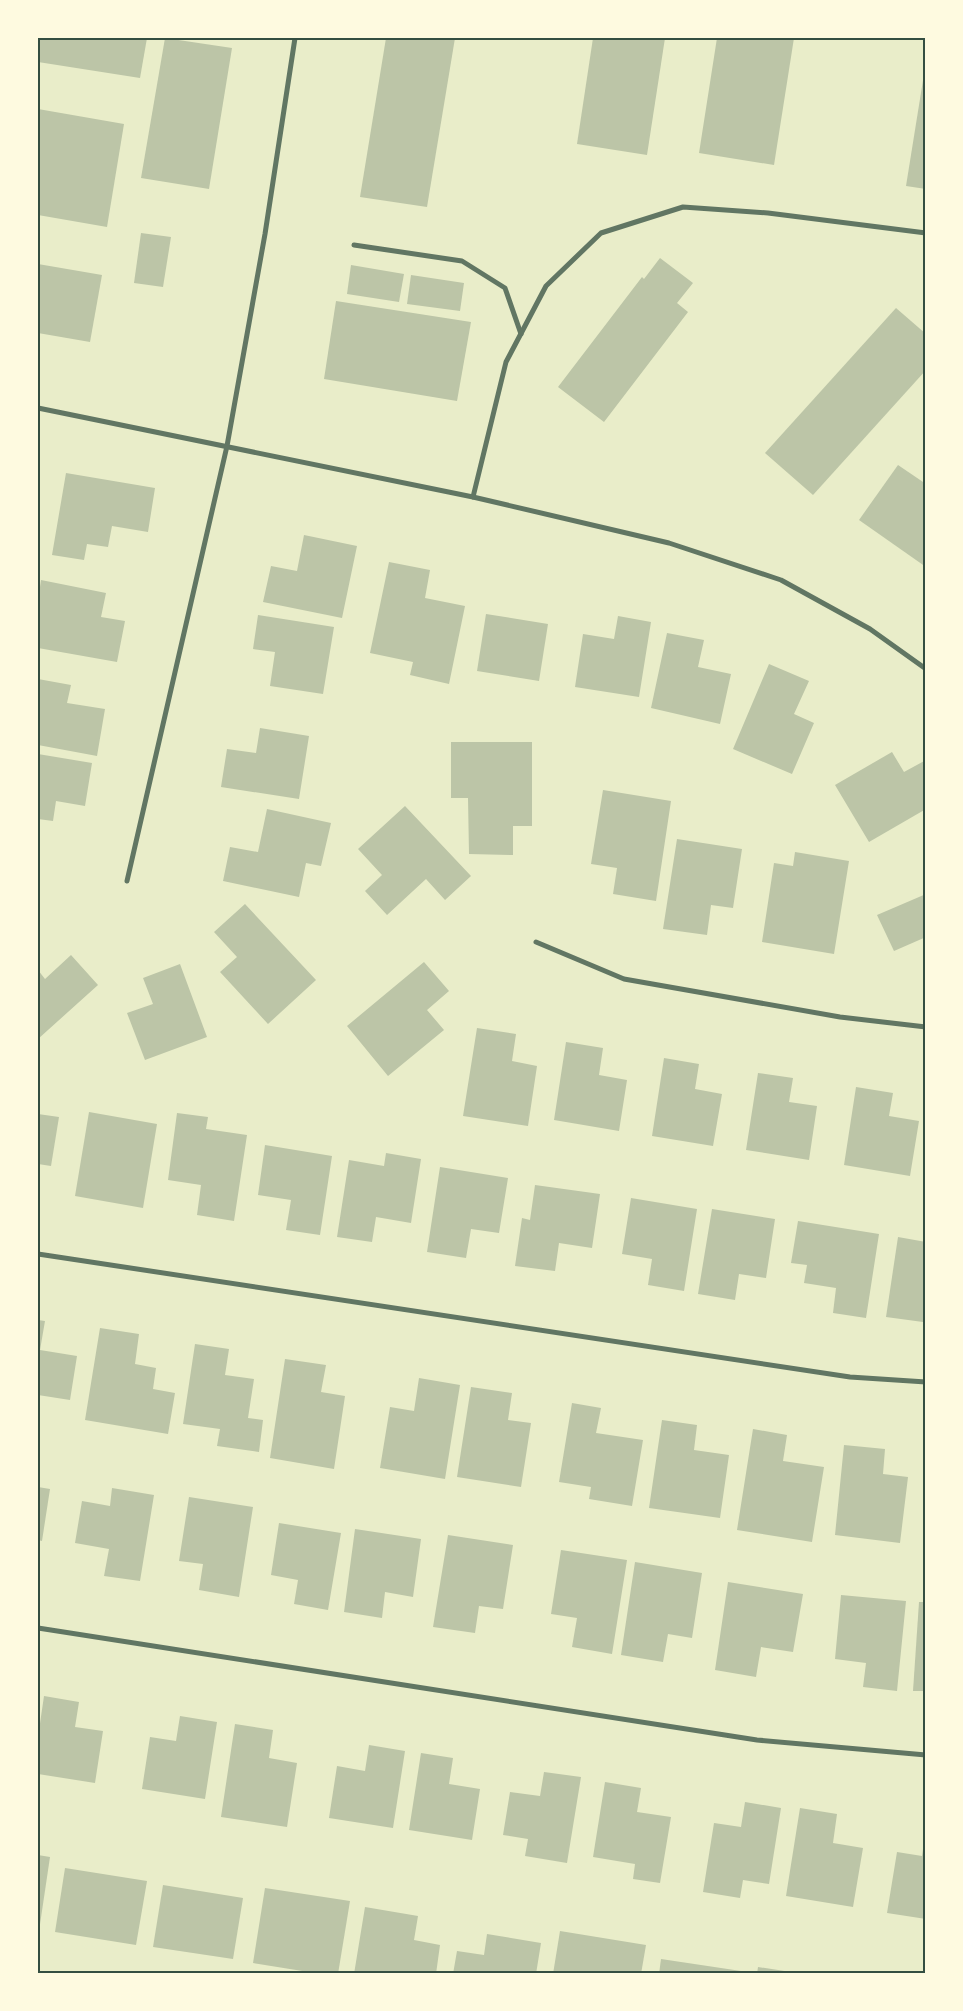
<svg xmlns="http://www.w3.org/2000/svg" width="963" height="2011" font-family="Cabin,sans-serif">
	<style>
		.building { fill: #bcc5a7 }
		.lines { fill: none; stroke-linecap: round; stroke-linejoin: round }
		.minor { stroke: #617663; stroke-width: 5 }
		.neatline { fill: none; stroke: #344e41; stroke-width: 2 }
	</style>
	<rect width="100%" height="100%" fill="#e9edc9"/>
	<g class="building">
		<path d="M38,38H147L140,78L38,62Z"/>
		<path d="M165,38L232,48L209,189L141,178Z"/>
		<path d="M386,38H455L427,207L360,197Z"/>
		<path d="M593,38H665L647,155L577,144Z"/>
		<path d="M717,38H794L774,165L699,153Z"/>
		<path d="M924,74H926V189L906,186Z"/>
		<path d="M38,109L124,124L107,227L38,215Z"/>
		<path d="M141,233L171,237L163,287L134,283Z"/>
		<path d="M660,258L693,283L677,303L688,312L604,422L558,387L642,277L644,279Z"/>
		<path d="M38,264L102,275L90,342L38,333Z"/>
		<path d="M351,265L404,274L399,302L347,294Z"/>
		<path d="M411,275L464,283L460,311L407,304Z"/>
		<path d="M336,301L471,322L457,401L324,379Z"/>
		<path d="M896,308L926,334V370L813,495L765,453Z"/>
		<path d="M898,465L926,484V567L859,520Z"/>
		<path d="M66,473L155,488L148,532L112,526L108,547L87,544L84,560L52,555Z"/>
		<path d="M304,535L357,546L342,618L263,602L271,566L297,571Z"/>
		<path d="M389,562L430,570L425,598L465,606L449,684L410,675L413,662L370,653Z"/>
		<path d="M41,580L106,593L101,617L125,621L117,662L38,648V601Z"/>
		<path d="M486,614L548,624L539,681L477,671Z"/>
		<path d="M258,615L334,627L323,694L270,686L275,652L253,649Z"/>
		<path d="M618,616L651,622L639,697L575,687L583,634L614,639Z"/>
		<path d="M667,633L704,640L698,667L731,674L720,724L651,708Z"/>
		<path d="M769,664L809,681L794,714L814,723L792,774L733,749Z"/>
		<path d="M38,679L71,685L67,703L105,709L97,756L38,745Z"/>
		<path d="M260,728L309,736L299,799L221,787L227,749L256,753Z"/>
		<path d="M451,742H532V826H513V855L469,854L468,798H451Z"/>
		<path d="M892,752L904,772L926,760V809L869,842L835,785Z"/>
		<path d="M38,754L92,763L85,806L56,801L53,821L38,819Z"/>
		<path d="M603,790L671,801L656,901L613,894L617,868L591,864Z"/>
		<path d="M405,806L471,876L445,900L426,879L387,915L365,891L382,875L358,849Z"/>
		<path d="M267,809L331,823L321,866L306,863L299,897L223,881L230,847L258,852Z"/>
		<path d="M677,839L742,849L733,908L711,905L707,935L663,929Z"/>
		<path d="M795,852L849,861L834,954L762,942L774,863L793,866Z"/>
		<path d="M926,894V937L894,951L877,915Z"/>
		<path d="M245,904L316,980L268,1024L220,972L237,957L214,932Z"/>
		<path d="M71,955L98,985L38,1039V970L45,979Z"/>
		<path d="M424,962L449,991L427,1010L444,1030L388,1076L347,1026Z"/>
		<path d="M180,964L207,1037L145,1060L127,1013L153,1004L143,978Z"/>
		<path d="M477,1028L516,1034L512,1061L537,1066L528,1126L463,1116Z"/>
		<path d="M566,1042L603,1048L599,1075L627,1080L619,1131L554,1120Z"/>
		<path d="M664,1058L699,1064L695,1089L722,1094L713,1146L652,1136Z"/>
		<path d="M758,1073L793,1078L789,1102L817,1106L809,1160L746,1150Z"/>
		<path d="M856,1087L893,1093L889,1116L919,1121L910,1176L844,1165Z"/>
		<path d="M89,1112L157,1124L143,1208L75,1196Z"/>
		<path d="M177,1113L208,1117L206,1129L247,1135L234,1221L197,1215L201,1185L168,1180Z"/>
		<path d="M38,1114L59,1117L51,1166L38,1164Z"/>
		<path d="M265,1145L332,1156L320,1235L286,1230L291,1200L258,1195Z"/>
		<path d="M386,1153L421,1159L411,1223L376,1217L372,1242L337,1237L349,1160L384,1166Z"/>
		<path d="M440,1167L508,1178L499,1233L471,1229L466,1258L427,1252Z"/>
		<path d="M535,1185L600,1194L592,1248L559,1243L555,1271L515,1266L522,1218L530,1220Z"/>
		<path d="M631,1198L697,1209L684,1291L648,1285L652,1259L622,1254Z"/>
		<path d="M712,1209L775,1219L766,1278L739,1274L735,1300L698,1294Z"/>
		<path d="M798,1221L879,1234L866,1318L833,1313L836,1288L804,1283L807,1265L791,1263Z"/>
		<path d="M898,1237L926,1242V1304L923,1322L886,1317Z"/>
		<path d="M38,1320L45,1321L40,1350L77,1356L70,1400L38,1395Z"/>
		<path d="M100,1328L139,1334L135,1364L156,1368L153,1389L175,1393L168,1434L85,1420Z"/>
		<path d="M195,1344L229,1349L225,1375L254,1379L248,1418L263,1420L259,1452L217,1446L220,1429L183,1424Z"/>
		<path d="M285,1359L326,1365L321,1392L345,1396L334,1469L270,1458Z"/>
		<path d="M419,1378L460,1385L445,1479L380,1468L390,1407L414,1411Z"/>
		<path d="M471,1387L512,1393L508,1420L531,1423L521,1487L457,1477Z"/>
		<path d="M572,1403L601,1408L596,1433L643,1440L632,1506L589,1499L591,1487L559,1482Z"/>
		<path d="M662,1420L697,1425L694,1450L729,1455L720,1518L649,1508Z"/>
		<path d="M753,1429L787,1435L783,1461L824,1467L812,1542L737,1530Z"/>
		<path d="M844,1445L885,1449L883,1474L908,1477L900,1543L835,1535Z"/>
		<path d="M38,1487L50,1489L42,1541L38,1540Z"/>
		<path d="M112,1488L154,1495L140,1581L104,1576L109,1549L75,1543L82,1501L110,1506Z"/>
		<path d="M189,1497L253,1507L239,1597L199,1590L203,1564L179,1561Z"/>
		<path d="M279,1523L341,1533L328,1610L294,1604L298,1580L271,1575Z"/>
		<path d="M355,1529L421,1539L413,1597L385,1592L382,1618L344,1612Z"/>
		<path d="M448,1535L513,1545L503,1609L479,1606L475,1633L433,1627Z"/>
		<path d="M561,1550L627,1560L612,1654L572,1647L577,1618L551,1614Z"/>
		<path d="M635,1562L702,1573L692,1638L668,1634L663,1662L621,1655Z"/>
		<path d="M728,1582L803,1594L793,1652L761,1647L756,1677L715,1670Z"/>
		<path d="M841,1595L906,1601L897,1691L863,1687L866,1663L835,1659Z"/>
		<path d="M919,1602H926V1691H913Z"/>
		<path d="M44,1696L79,1702L75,1727L103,1731L95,1783L38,1774V1737Z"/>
		<path d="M180,1716L217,1722L205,1799L142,1789L150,1737L176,1741Z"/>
		<path d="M235,1724L273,1730L269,1758L297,1763L287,1827L221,1817Z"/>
		<path d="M369,1745L405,1751L393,1828L329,1818L337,1766L365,1771Z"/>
		<path d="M421,1753L453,1758L449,1784L480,1789L472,1840L409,1830Z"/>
		<path d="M544,1772L581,1777L567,1863L525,1856L528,1839L503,1835L510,1792L540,1796Z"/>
		<path d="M605,1782L641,1788L637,1812L671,1817L660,1883L633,1879L635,1864L593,1857Z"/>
		<path d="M745,1802L781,1808L769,1884L743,1880L740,1898L703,1892L714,1823L741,1827Z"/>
		<path d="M800,1808L837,1814L833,1843L863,1848L853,1907L786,1896Z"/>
		<path d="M924,1842L926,1919L887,1913L897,1852L922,1856Z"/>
		<path d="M38,1855L50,1857L39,1931H38Z"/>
		<path d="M65,1868L147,1881L136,1945L55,1932Z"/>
		<path d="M163,1885L243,1898L233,1959L153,1947Z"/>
		<path d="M265,1888L350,1901L338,1974H321L253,1963Z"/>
		<path d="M365,1907L418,1916L414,1940L440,1945L436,1974H354Z"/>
		<path d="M560,1931L646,1945L641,1974H553Z"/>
		<path d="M487,1934L541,1943L536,1974H453L457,1951L484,1955Z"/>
		<path d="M661,1959L741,1971V1974H659Z"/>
		<path d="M758,1967L791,1972V1974H757Z"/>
	</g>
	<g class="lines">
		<g class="minor">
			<path d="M354,245L462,261L505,288L521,334"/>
			<path d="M38,408L473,497L669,543L781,580L870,629L926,669"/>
			<path d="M473,497L506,362L546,286L601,233L683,207L768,213L926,233"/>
			<path d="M127,881L227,446L265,234L295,38"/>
			<path d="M536,942L624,979L840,1017L926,1027"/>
			<path d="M38,1254L850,1377L926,1382"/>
			<path d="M38,1628L757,1740L926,1755"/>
		</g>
	</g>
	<rect width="963" height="2011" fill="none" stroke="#fefae0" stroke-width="78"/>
	<rect x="39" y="39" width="885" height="1933" class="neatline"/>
</svg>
